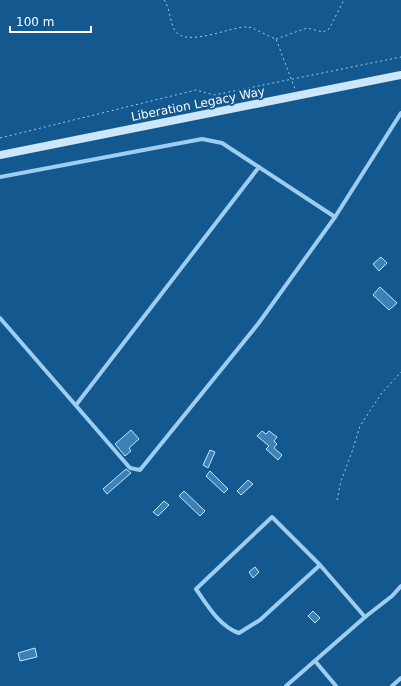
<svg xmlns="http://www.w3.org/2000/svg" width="401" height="686" font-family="'DejaVu Sans',sans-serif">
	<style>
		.building { fill: #3c82b7; stroke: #c4e5fc }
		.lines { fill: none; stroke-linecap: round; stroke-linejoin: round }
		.path { stroke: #9dcef1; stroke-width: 1; stroke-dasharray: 2 3; stroke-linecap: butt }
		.street { stroke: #9dcef1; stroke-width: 4 }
		.secondary { stroke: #cce6fc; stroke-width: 8 }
		.labels { text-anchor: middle; stroke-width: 3.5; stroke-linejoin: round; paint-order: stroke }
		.street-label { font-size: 12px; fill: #fff; stroke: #13588e }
	</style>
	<rect width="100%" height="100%" fill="#13588e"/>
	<g class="building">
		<path d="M381,257L387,263L379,271L373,264Z"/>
		<path d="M380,287L397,303L389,310L373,295Z"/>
		<path d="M131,430L139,439L129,448L131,451L125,456L115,444Z"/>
		<path d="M262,431L266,434L269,431L277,437L274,441L277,444L274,448L282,455L278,460L266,449L269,446L257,436Z"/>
		<path d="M210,450L215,452L208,468L203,465Z"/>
		<path d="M126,469L131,473L107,494L103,489Z"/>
		<path d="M210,471L228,489L224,493L206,476Z"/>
		<path d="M248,480L253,484L241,495L237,491Z"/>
		<path d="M184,491L205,511L200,516L179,496Z"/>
		<path d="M164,501L169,505L158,516L153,512Z"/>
		<path d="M255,567L259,572L253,578L249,572Z"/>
		<path d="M313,611L320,618L315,623L308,616Z"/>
		<path d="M35,648L37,657L20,661L18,653Z"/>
	</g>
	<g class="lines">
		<g class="path">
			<path d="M164,0C171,9 169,23 176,32C189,47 231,26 248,27C253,27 269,37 276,39L295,89"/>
			<path d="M276,39L307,28L323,32L329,29L344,0"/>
			<path d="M0,138L196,90L214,95L401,57"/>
			<path d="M337,500L341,481L353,449L360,426L381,394L401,372"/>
		</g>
		<g class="street">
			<path d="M0,177L202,139L222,143L335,217"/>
			<path d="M0,318L130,468L140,470L258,324L335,217L401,113"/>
			<path d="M76,405L259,167"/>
			<path d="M320,565L260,620L239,633C220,627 207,605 196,589L272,517L320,565L365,617"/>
			<path d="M315,661L336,686"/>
			<path d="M286,686L365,617L392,596L401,586"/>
			<path d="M392,686L401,678"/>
		</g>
		<path class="secondary" d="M0,155L401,75"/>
	</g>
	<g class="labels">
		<g class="street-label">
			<text transform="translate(198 104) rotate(-11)" y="4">Liberation Legacy Way</text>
		</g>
	</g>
	<path d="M10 26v6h81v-6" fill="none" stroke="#ffffff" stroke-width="2"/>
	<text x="16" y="26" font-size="12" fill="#ffffff" stroke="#13588e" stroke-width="3" paint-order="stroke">100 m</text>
</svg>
